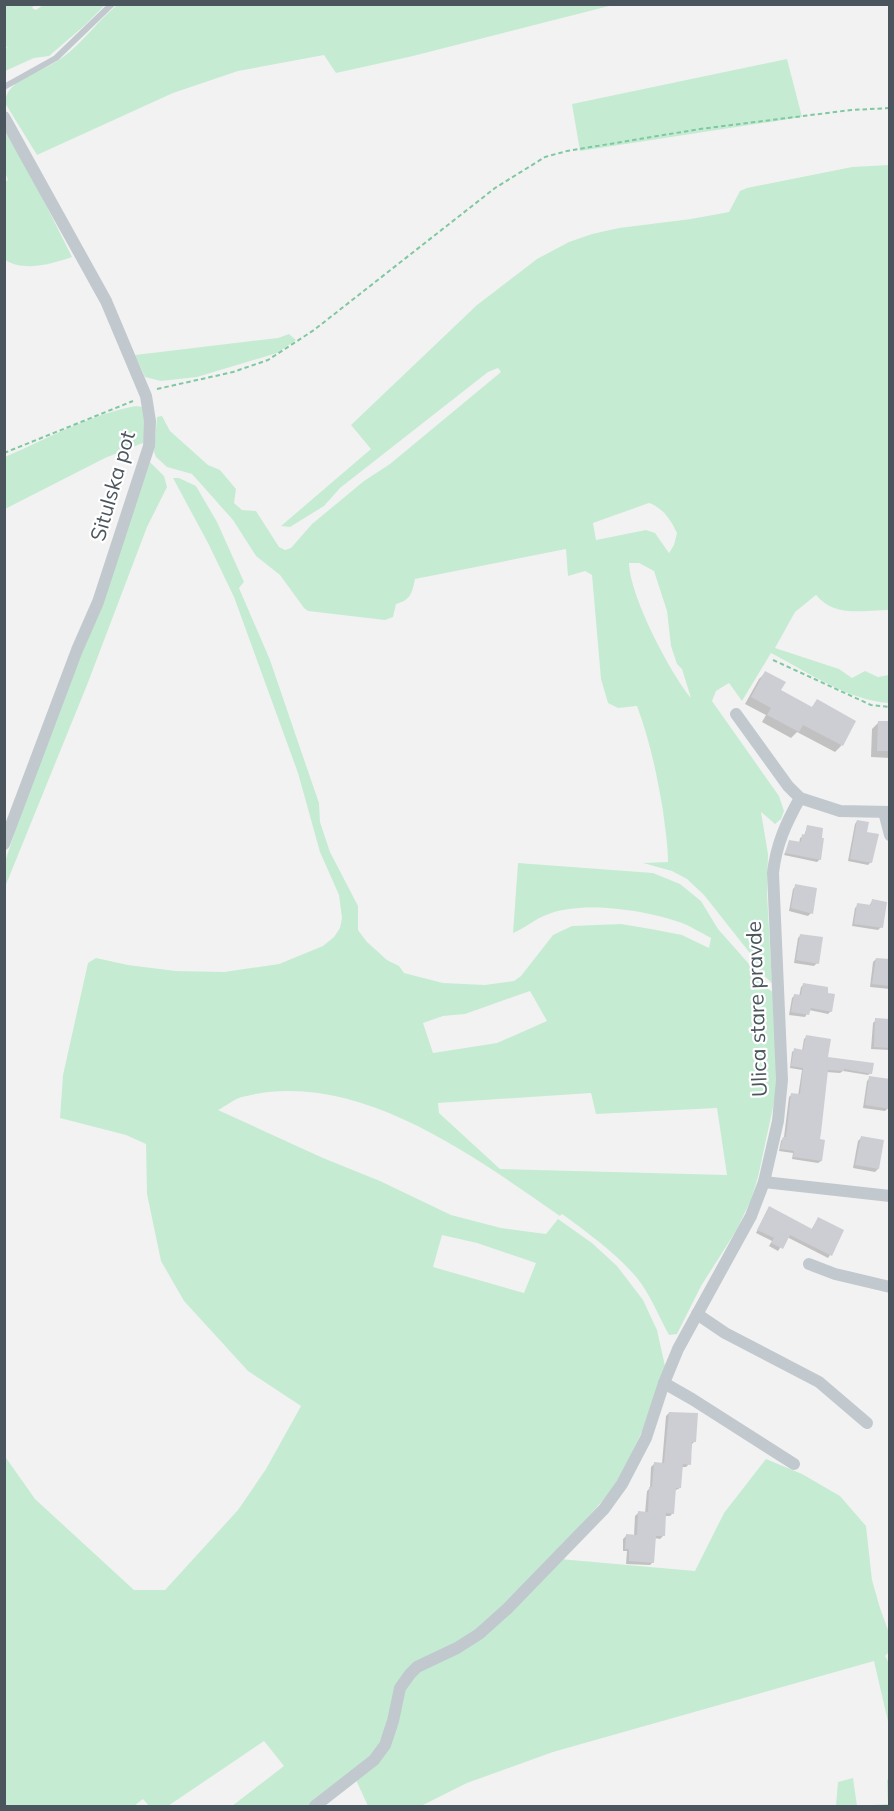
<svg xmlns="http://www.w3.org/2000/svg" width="894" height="1811" font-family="Mulish,sans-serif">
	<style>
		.green { fill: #c5ecd2; fill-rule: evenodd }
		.shadow { fill: #0003 }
		.building { fill: #ccced3 }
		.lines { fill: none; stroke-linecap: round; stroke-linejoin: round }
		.path { stroke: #7fc8a1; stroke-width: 2; stroke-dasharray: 4.5 3; stroke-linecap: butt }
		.service { stroke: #c1c9cf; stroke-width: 6 }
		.minor { stroke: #c1c9cf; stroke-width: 12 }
		.labels { text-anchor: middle; stroke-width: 4.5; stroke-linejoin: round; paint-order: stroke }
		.street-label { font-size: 21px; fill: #4b555d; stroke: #fff }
	</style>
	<rect width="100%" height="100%" fill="#f3f2f2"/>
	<g class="green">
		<path d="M6,5H34L32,8L36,10L43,5H105L85,25L49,56L34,58L5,71V49L7,48L4,42Z"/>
		<path d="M117,5H613L413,56L336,73L324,55L238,71L173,93L37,155L5,103C6,81 36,73 52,64C78,50 95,23 117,5Z"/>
		<path d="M787,59L802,117L580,151L572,104Z"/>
		<path d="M4,130L33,179L72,257C52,264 24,272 5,260L4,182L8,180L5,172Z"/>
		<path d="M889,165V610C863,610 835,618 816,595L795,612L775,648L839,669L852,678L865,671L878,677L889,675V703C847,700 808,672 771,653L742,701L729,683L716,691L712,701L779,796L784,811L781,819L775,824L761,812L768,854L767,893L772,983L760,972L753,957L704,895L687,879L672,871L643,863L668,862C668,845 665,828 663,811C657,775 650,741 637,706L618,708L608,703L601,679L592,575L585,571L568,576L566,549L415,579C412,593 411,600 396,604L393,617L385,620L308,611L304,608L280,575L256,556L233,520L192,474L167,467L156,457L154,452L157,417L162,416L170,431L208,465L220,470L236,489L234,503L242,510L256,511L279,547L285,550L291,548L312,524L364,481L390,464L501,372L498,368L488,372L340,488L324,506L290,527L281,526L371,449L351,425L477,305L537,259L569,242L592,234L619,228L691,219L729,212L740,191L747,188L852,167ZM649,503C663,508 671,520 677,533L674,545L669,553L655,533L646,530L596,540L593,523ZM629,563H639L654,571L667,611L671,646L677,664L682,669L691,698C669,671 630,596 629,563Z"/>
		<path d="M289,334L296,340L277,353L197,377L161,381L145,377L135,355L278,338Z"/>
		<path d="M136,406L142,407L146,424L143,443L105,458L5,509V457C47,439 91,414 136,406Z"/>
		<path d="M150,462L164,476L167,487L147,527L87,685L5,887V862L29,787L100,607Z"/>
		<path d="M173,478H179L196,486L217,522L244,582L239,588L270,660L298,742L319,803L320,822L330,852L358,906V930L367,942L387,960L399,966L404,973L443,983L485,985L514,981L521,976L553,935L572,926L621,924L651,929L682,935L709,948L711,938C701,933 692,927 682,923C646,910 581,900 546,915C535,919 525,928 513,933L518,863L653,873L680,884L701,901L718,929L749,964L752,975L760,983L773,992L778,1084L758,1177L751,1200L736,1231L701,1286L677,1334L669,1335C659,1317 650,1294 637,1278C616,1253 588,1233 562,1214L560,1216C473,1156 355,1067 242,1097C234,1099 226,1106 218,1110L323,1158L380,1181L451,1215L501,1228L546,1234L558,1219L592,1243L617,1266L643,1300L657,1330L665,1366L643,1429L620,1479L604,1499L534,1577L471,1635L418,1661L390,1716L376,1751L311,1806H232L284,1766L264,1741L168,1806H149L143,1799L134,1806H5L4,1455L35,1499L134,1590H165L238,1510L266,1469L301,1406L248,1371L184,1301L161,1261L147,1194L146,1144L126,1135L60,1118L63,1075L88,963L96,958L128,965L176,971L224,972L279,964L323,946L334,937L340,928L342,918L339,895L320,852L298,773L234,597L208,543ZM530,991L547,1021L497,1043L433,1053L423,1023L443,1016L465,1014ZM591,1093L596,1114L717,1108L727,1175L500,1169L439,1113L438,1103ZM442,1235L477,1243L536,1263L524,1293L433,1267Z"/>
		<path d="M766,1459L802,1474L840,1496L866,1526L872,1580L880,1608L889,1633V1652L885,1656L890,1665L889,1773V1726L874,1661L553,1752L467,1783L421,1806H368L356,1780L384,1755L402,1695L413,1676L468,1646L560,1559L695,1571L724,1513Z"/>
		<path d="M853,1778L857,1806L888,1804L887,1780L889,1779V1806H824L836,1805L838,1782Z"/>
	</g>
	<g class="shadow">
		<path d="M766,672L779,690L811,708L817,701L854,722L841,746L835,752L797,732L791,738L762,722L766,715L745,704L759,679Z"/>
		<path d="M879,722L890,723V758L871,757L872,729Z"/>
		<path d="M857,821L865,834L871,862L868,865L848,861L855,824Z"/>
		<path d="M807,827L820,859L817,862L784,855L790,842L799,844L800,838L804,836Z"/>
		<path d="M796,886L811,913L808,916L789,911L793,889Z"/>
		<path d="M872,901L881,927L878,930L852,926L855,908L858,905L869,906Z"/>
		<path d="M801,935L817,963L814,966L794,963L798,938Z"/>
		<path d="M876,959L890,961V989L870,987L873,962Z"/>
		<path d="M804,984L831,1011L828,1014L809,1010L805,1017L789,1015L792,998L794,996L799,997L801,987Z"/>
		<path d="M876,1020L890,1031V1050L871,1049L873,1023Z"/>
		<path d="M807,1036L827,1058L871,1073L868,1075L843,1071L840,1073L826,1072L819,1141L821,1161L818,1163L792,1159L793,1153L779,1151L781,1141L784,1137L789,1097L791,1095L798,1096L802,1070L790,1068L792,1052L795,1050L802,1051L804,1039Z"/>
		<path d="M870,1078L888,1108L885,1111L863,1108L867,1081Z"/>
		<path d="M861,1138L878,1169L875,1172L853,1168L858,1141Z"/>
		<path d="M767,1211L811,1230L818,1219L830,1255L828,1258L787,1237L778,1251L769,1246L772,1241L756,1233Z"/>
		<path d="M669,1413L695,1441L692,1444L689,1464L686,1467H681L680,1488L674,1491L673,1513L670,1516H665L663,1536L660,1539L654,1538L653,1562L650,1565L626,1564L627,1551H623V1539L626,1536H634L635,1516L638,1513H645L647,1491L650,1488L651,1467L654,1464H662L666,1416Z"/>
	</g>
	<g class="building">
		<path d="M765,671L786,682L781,690L812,707L817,699L856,721L843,746L803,725L799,732L767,715L771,708L751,697Z"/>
		<path d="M878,721H890V751H877Z"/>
		<path d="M857,820L869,822L867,832L879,834L872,863L850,859Z"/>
		<path d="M807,825L823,828L822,838H824L821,860L785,853L789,840L801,842L802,834L805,835Z"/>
		<path d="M795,884L817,888L813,914L791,908Z"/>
		<path d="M872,899L887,902L883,928L854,924L857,903L871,905Z"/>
		<path d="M800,934L823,937L819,964L796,960Z"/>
		<path d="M876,958L890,959V986L872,984Z"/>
		<path d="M803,983L828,987V993L835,994L832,1012L811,1008L809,1015L791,1012L794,994L801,995Z"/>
		<path d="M875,1018L890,1019V1048L874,1047Z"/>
		<path d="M806,1035L831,1039L828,1057L874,1063L872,1074L844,1069V1071L828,1070L821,1133L820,1139L825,1140L822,1161L793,1157L794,1151L780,1149L783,1137H786L791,1093L800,1094L803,1068L791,1066L794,1048L803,1050Z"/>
		<path d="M869,1076L890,1079V1109L865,1105Z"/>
		<path d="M861,1136L884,1140L879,1169L855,1165Z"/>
		<path d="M769,1206L812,1229L818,1217L844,1230L832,1256L790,1235L783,1249L771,1243L774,1238L757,1230Z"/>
		<path d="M669,1412L698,1413L696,1442H692L691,1465L683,1464L681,1488H676L674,1514L666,1513L665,1536H656L654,1563L629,1561V1549H625L626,1534L637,1535L638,1511L648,1512L649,1487H652L654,1462L664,1463Z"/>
	</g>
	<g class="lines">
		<g class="path">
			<path d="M157,389L233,372L268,360L314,330L495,188L545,157L567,151L700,129L851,110L890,108"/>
			<path d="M4,453L133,401"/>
			<path d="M773,660L871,705L890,707"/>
		</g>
		<path class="service" d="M4,87L56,58L112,4"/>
		<g class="minor">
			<path d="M4,117L106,301L146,396L150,421L149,446L98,602L77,650L4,844"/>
			<path d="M736,714L788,786L800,798L840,811L890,812"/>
			<path d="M884,812L890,835"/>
			<path d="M764,1182L890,1196"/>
			<path d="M809,1264L835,1274L890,1287"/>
			<path d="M697,1314L725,1333L819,1382L867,1423"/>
			<path d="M664,1383L692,1399L794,1464"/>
			<path d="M315,1806L374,1760L385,1745L393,1721L400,1688L410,1674L417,1667L457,1648L479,1634L507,1609L604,1509L622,1484L646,1438L664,1383L678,1349L751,1216L764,1182L778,1121L782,1080L773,873C776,845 786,823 800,798"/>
		</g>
	</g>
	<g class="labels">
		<g class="street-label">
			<text transform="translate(113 486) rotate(-74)" y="7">Situlska pot</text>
			<text transform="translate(757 1009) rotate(-92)" y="7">Ulica stare pravde</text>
		</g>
	</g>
	<rect width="894" height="1811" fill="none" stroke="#4b555d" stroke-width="12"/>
</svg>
